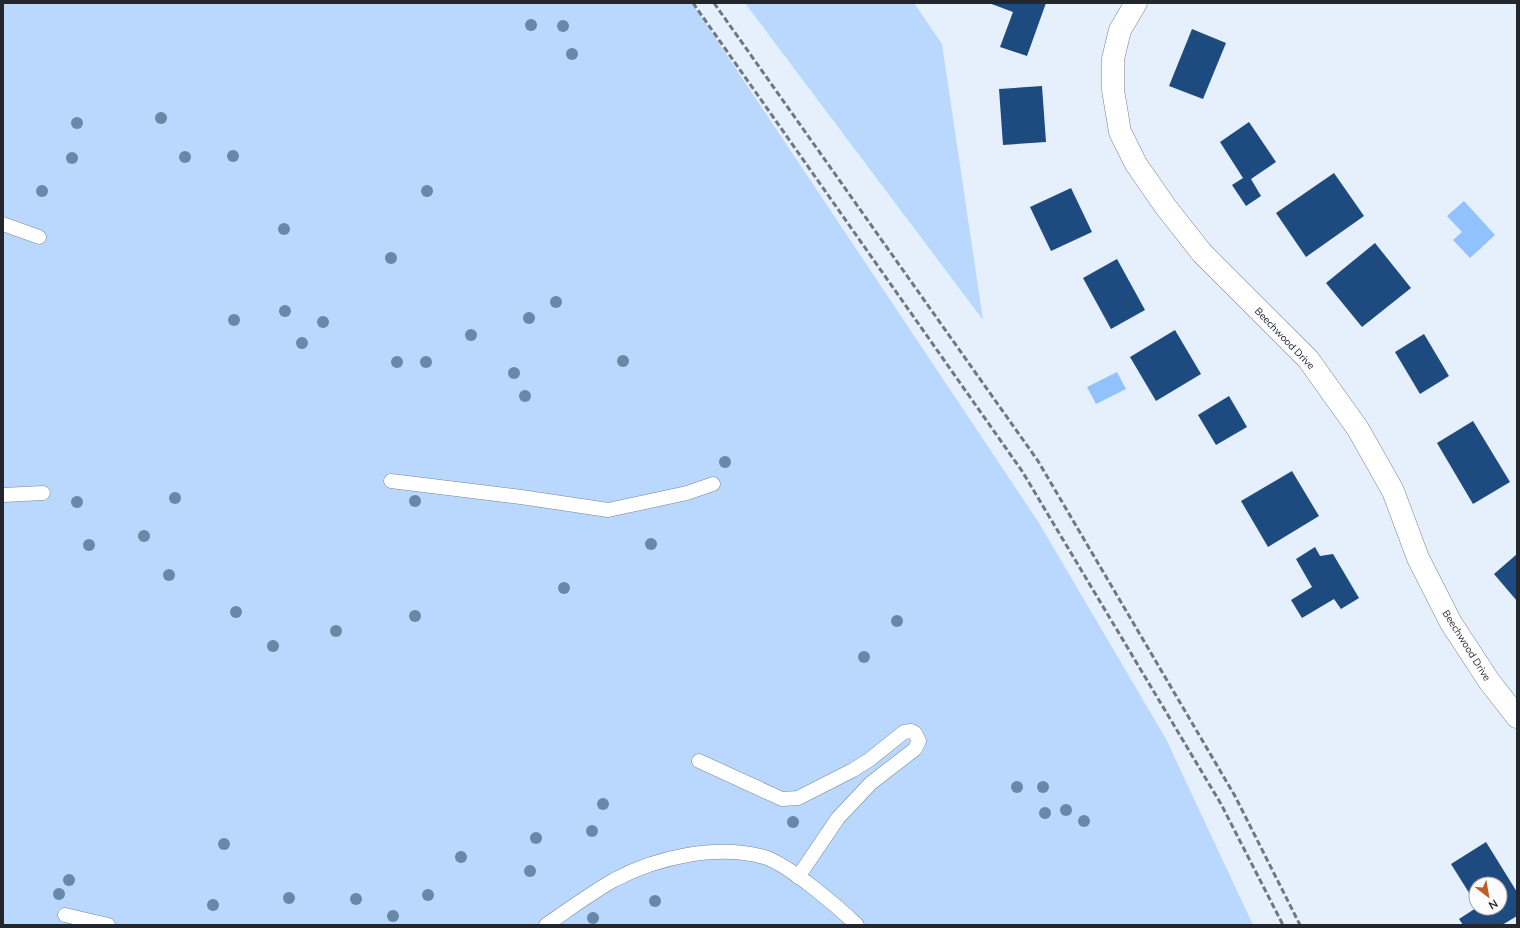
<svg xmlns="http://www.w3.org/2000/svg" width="1520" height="928" font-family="Mulish,sans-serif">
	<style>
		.green { fill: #bad8fd }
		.water { fill: #91c2fe }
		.building { fill: #1d4b7f }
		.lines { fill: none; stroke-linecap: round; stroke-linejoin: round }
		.lane-casing { stroke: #7a8492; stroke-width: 15 }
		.street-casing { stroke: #7a8492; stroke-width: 23 }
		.lane { stroke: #fff; stroke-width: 14 }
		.street { stroke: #fff; stroke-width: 22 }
		.rail { stroke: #70777f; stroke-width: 3; stroke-dasharray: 6 3; stroke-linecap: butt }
		.tree { fill: #6888aa }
		.labels { text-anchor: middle; stroke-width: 4; stroke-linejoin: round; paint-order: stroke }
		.street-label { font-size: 10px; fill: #23272d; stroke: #fcfcfc }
	</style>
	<rect width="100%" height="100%" fill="#e6f0fc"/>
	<g class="green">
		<path d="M3,3H692L1039,523L1166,739L1253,925H3Z"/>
		<path d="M745,3H914L942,44L983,320Z"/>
	</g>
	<g class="water">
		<path d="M1464,201L1495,235L1470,258L1453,240L1462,232L1447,216Z"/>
		<path d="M1117,372L1126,389L1096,404L1087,387Z"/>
	</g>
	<g class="building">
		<path d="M989,3H1046L1027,56L1000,47L1013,12Z"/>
		<path d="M1192,29L1226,43L1203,99L1169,86Z"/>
		<path d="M1042,86L1046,142L1003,145L999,89Z"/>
		<path d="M1249,122L1276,162L1251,179L1261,196L1246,206L1232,185L1243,178L1220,142Z"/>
		<path d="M1334,173L1364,216L1306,257L1276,213Z"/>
		<path d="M1071,188L1092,232L1051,251L1030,207Z"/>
		<path d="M1375,243L1411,288L1362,327L1326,283Z"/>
		<path d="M1117,259L1145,310L1111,329L1083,278Z"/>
		<path d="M1175,330L1201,374L1156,401L1130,357Z"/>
		<path d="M1424,334L1449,376L1420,394L1395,352Z"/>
		<path d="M1229,396L1247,427L1216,445L1198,415Z"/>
		<path d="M1473,421L1510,482L1473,504L1437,443Z"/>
		<path d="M1292,471L1319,516L1268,547L1241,501Z"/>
		<path d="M1315,547L1320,556L1333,554L1359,598L1341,609L1334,599L1302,618L1291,600L1312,587L1296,559Z"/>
		<path d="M1517,554V601L1494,574Z"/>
		<path d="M1486,842L1517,892V916L1502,925H1463L1459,919L1476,908H1500V884H1476V904L1451,864Z"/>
	</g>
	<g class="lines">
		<g class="lane-casing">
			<g id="lane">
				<path d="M3,224L39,237"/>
				<path d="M391,481L521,497L608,510L687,493L713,484"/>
				<path d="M3,495L43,493"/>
				<path d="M699,761L782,799L798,798L853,770L869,760L904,732L911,731L915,733L919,741L915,749L871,783L838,818L798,877"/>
				<path d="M65,915L108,925"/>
				<path d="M546,925C568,910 591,893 614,880C657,857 717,844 764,857C788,864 838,907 857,925"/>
			</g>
		</g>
		<g class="street-casing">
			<path id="street" d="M1136,3L1120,30L1113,59V90L1120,132L1136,164L1165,206L1202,253L1308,359L1358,429L1393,491L1418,558L1451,623L1489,681L1517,717"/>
		</g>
		<use href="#lane" class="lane"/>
		<use href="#street" class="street"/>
		<g class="rail">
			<path d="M693,3L1022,471L1221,804L1283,925"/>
			<path d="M714,3L1038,461L1235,796L1300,925"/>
		</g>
	</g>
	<g class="tree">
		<circle cx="531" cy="25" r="6"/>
		<circle cx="563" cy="26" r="6"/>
		<circle cx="572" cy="54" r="6"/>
		<circle cx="161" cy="118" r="6"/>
		<circle cx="77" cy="123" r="6"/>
		<circle cx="233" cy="156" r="6"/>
		<circle cx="185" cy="157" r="6"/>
		<circle cx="72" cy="158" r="6"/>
		<circle cx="42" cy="191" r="6"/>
		<circle cx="427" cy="191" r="6"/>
		<circle cx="284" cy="229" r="6"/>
		<circle cx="391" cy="258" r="6"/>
		<circle cx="556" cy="302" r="6"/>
		<circle cx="285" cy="311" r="6"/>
		<circle cx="529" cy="318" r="6"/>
		<circle cx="234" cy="320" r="6"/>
		<circle cx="323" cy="322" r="6"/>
		<circle cx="471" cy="335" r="6"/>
		<circle cx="302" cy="343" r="6"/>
		<circle cx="623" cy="361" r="6"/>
		<circle cx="397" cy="362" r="6"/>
		<circle cx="426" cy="362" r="6"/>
		<circle cx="514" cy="373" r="6"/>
		<circle cx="525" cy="396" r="6"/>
		<circle cx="725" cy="462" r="6"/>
		<circle cx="175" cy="498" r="6"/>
		<circle cx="415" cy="501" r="6"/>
		<circle cx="77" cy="502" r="6"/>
		<circle cx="144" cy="536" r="6"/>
		<circle cx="651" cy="544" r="6"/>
		<circle cx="89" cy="545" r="6"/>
		<circle cx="169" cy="575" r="6"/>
		<circle cx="564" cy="588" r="6"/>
		<circle cx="236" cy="612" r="6"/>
		<circle cx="415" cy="616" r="6"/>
		<circle cx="897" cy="621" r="6"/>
		<circle cx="336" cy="631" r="6"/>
		<circle cx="273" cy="646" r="6"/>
		<circle cx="864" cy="657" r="6"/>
		<circle cx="1017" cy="787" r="6"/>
		<circle cx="1043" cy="787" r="6"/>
		<circle cx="603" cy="804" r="6"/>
		<circle cx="1066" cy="810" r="6"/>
		<circle cx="1045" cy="813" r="6"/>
		<circle cx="1084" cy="821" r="6"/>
		<circle cx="793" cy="822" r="6"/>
		<circle cx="592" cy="831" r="6"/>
		<circle cx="536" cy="838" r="6"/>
		<circle cx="224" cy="844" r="6"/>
		<circle cx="461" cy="857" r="6"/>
		<circle cx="530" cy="871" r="6"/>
		<circle cx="69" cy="880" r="6"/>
		<circle cx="59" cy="894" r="6"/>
		<circle cx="428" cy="895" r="6"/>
		<circle cx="289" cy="898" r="6"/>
		<circle cx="356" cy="899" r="6"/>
		<circle cx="655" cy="901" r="6"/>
		<circle cx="213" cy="905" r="6"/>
		<circle cx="393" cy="916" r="6"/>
		<circle cx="593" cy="918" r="6"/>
	</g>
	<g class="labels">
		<g class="street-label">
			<text transform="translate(1285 338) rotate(46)" y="4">Beechwood Drive</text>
			<text transform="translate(1467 645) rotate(58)" y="4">Beechwood Drive</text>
		</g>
	</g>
	<rect width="1520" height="928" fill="none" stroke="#23272d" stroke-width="8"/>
	<g transform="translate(1488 896) rotate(149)"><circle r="19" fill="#fcfcfc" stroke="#a5a7a9"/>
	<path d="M0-3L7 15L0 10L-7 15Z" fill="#c05b2a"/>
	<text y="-6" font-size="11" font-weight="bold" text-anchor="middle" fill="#23272d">N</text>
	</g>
</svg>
